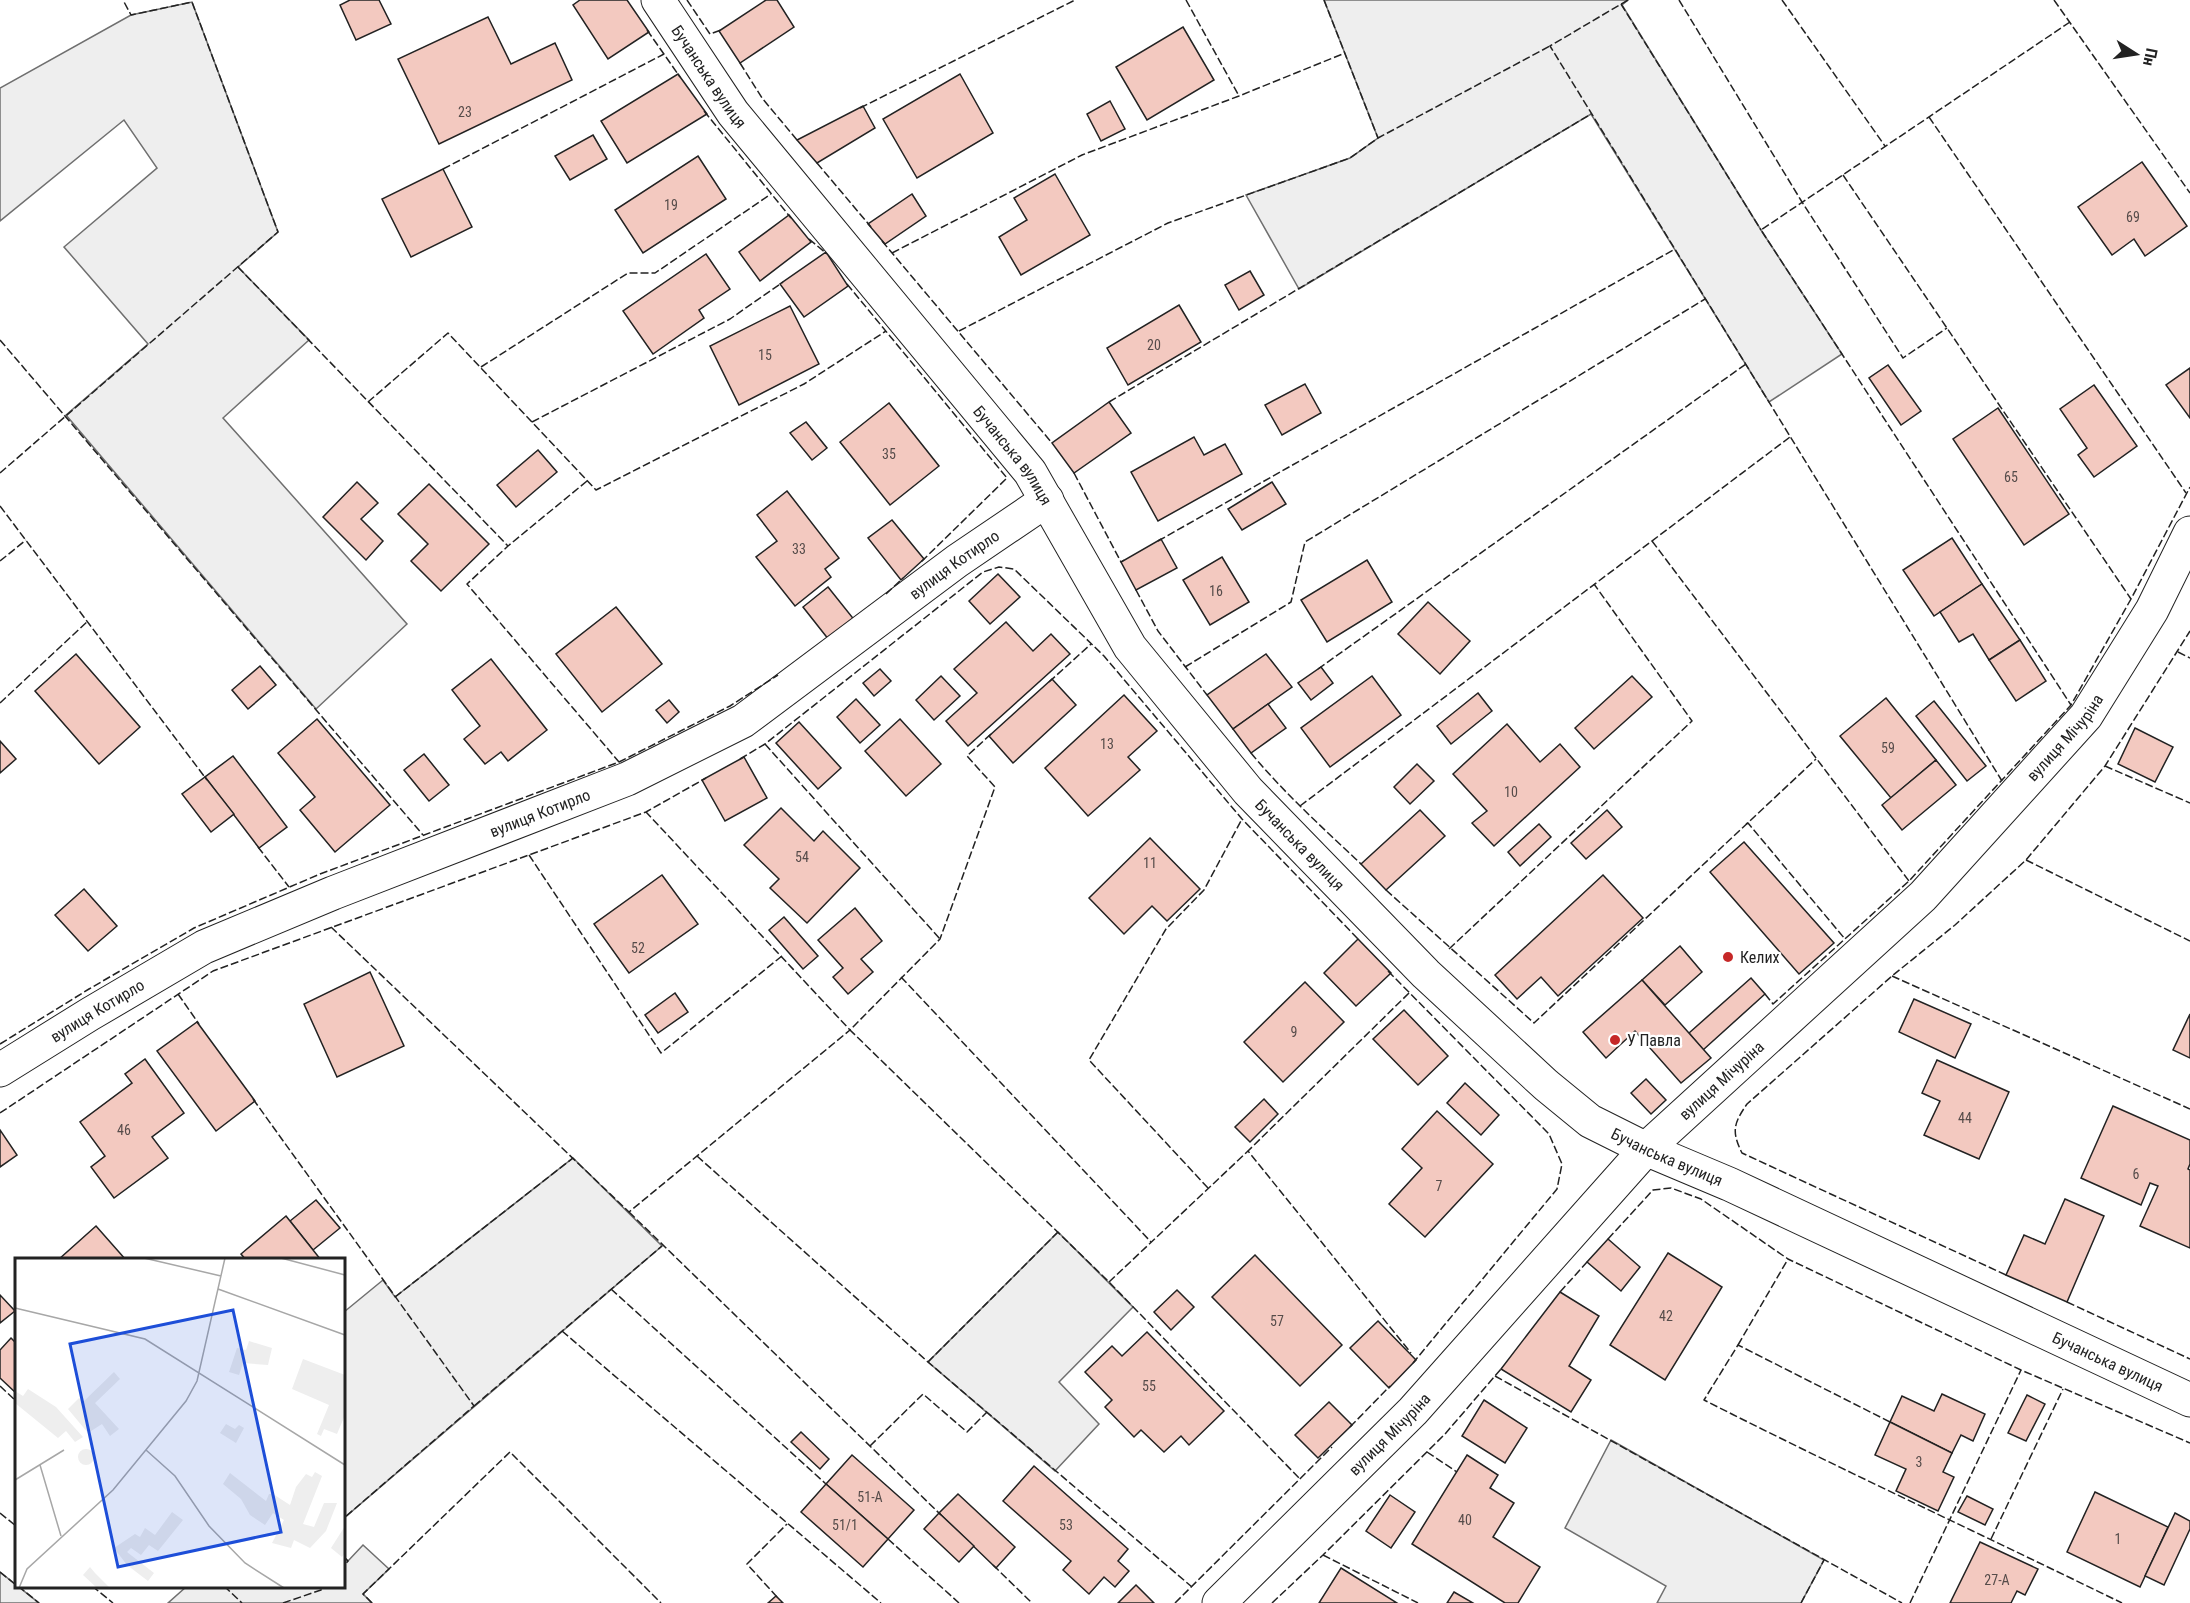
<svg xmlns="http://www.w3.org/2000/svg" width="2190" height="1603" font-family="'Roboto Condensed',sans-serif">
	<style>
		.green { fill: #eee; stroke: #6f6f6f; stroke-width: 1.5 }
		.building { fill: #f3c9c0; stroke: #222; stroke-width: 1.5 }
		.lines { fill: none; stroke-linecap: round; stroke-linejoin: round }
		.minor-casing { stroke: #222; stroke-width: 35 }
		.tertiary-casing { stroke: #222; stroke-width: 35 }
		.minor { stroke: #fff; stroke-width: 33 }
		.tertiary { stroke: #fff; stroke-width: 33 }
		.fence { stroke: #222; stroke-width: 1.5; stroke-dasharray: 8 3; stroke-linecap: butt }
		.poi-dot { fill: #c62828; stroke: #fff; stroke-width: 2 }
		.labels { text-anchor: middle; stroke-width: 4.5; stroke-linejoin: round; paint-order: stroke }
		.number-label { font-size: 14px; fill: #564c4a }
		.street-label { font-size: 16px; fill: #222; stroke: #fff }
		.poi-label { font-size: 16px; fill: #222; stroke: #fff; text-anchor: start }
		.inset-road { fill: none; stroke: #a7a7a7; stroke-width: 1.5 }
		.view { fill: #1d4ed8; fill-opacity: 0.15; stroke: #1d4ed8; stroke-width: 3 }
		.inset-edge { fill: none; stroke: #222; stroke-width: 3 }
	</style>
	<rect width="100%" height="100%" fill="#fff"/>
	<g class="green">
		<path d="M1324,0H1628L1622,5L1761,230L1842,354L1769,402L1591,114L1299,289L1246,195L1350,158L1378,138Z"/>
		<path d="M192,2L278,232L238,267L309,340L223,418L407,624L316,709L66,415L148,344L64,247L157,168L124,120L0,221V88L131,15Z"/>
		<path d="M573,1158L662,1246L344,1518V1312L383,1280L395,1297Z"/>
		<path d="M1058,1232L1133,1307L1059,1382L1099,1424L1055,1471L928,1362Z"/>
		<path d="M1611,1440L1824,1560L1801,1603H1657L1666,1586L1565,1528Z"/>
		<path d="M363,1545L389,1569L363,1594L372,1603H168L186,1587L344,1586V1557L348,1561Z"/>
		<path d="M0,1572L39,1603H0Z"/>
	</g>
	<g class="building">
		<path d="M350,0H379L391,24L356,40L340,5Z"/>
		<path d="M580,0H627L649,32L608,59L573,5Z"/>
		<path d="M766,0H777L794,27L740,63L719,31Z"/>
		<path d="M488,17L511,64L555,43L572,80L439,144L398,59Z"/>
		<path d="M1183,27L1214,80L1147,120L1116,67Z"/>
		<path d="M678,74L707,114L627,163L601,121Z"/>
		<path d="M960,74L993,133L917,178L883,119Z"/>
		<path d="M1110,101L1125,129L1101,141L1087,114Z"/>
		<path d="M863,106L875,128L817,163L797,140Z"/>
		<path d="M593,135L607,159L570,180L555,156Z"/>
		<path d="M698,156L726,199L643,253L615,210Z"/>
		<path d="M2142,162L2187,226L2145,256L2134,239L2112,255L2078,207Z"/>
		<path d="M443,169L472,227L411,257L382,199Z"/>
		<path d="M1055,174L1090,235L1021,275L999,237L1027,220L1014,198Z"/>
		<path d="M912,194L926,216L885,244L868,224Z"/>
		<path d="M789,215L811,242L760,281L739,252Z"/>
		<path d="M826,252L848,286L804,317L780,284Z"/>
		<path d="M706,254L730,289L699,310L704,318L653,354L623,311Z"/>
		<path d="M1250,271L1264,295L1239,310L1225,285Z"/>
		<path d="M1179,305L1201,342L1128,385L1107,348Z"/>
		<path d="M790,306L819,364L739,405L710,346Z"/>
		<path d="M1888,365L1921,411L1901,425L1869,378Z"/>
		<path d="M2190,368V418L2166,385Z"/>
		<path d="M1305,384L1321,413L1282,435L1265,405Z"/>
		<path d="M2094,385L2137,446L2094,477L2078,455L2087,448L2060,409Z"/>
		<path d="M1109,402L1131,433L1074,473L1052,443Z"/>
		<path d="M889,403L939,466L890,505L840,442Z"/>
		<path d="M1998,408L2069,514L2024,545L1953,439Z"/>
		<path d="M806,422L827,448L812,460L790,433Z"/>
		<path d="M1194,437L1204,455L1225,444L1242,474L1158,521L1131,472Z"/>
		<path d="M538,450L557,472L516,507L497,485Z"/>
		<path d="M357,482L378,503L361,519L383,541L366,560L323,517Z"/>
		<path d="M1272,482L1286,504L1242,530L1228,509Z"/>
		<path d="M429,484L489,544L441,591L411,561L428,544L398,514Z"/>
		<path d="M787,491L839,558L825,569L831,577L795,606L756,557L777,541L757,515Z"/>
		<path d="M892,520L924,559L901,580L868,538Z"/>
		<path d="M1952,538L1982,584L1934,616L1903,570Z"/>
		<path d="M1161,539L1177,568L1136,590L1121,562Z"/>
		<path d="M1222,557L1249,602L1210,625L1183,580Z"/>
		<path d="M1367,560L1392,602L1327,642L1301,600Z"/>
		<path d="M998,574L1020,597L990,624L969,601Z"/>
		<path d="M1982,584L2020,640L1989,660L1973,634L1959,642L1940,612Z"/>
		<path d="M828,587L856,622L829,640L803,607Z"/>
		<path d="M1428,602L1470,641L1440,674L1398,634Z"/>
		<path d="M616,607L662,664L602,712L556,654Z"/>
		<path d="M1006,622L1033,651L1051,634L1070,654L968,746L946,721L977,693L954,669Z"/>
		<path d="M2020,640L2046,681L2016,701L1989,660Z"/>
		<path d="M76,654L140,727L99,764L35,691Z"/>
		<path d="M1266,654L1292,687L1233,729L1207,695Z"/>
		<path d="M491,659L547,730L508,761L501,752L485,764L464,739L480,726L452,690Z"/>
		<path d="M260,666L276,685L248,709L232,690Z"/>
		<path d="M1321,667L1333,683L1311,700L1298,683Z"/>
		<path d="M880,669L891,681L874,696L863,683Z"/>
		<path d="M941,676L960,696L934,720L916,700Z"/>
		<path d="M1372,676L1401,715L1330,767L1301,728Z"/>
		<path d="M1632,676L1652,697L1594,749L1575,728Z"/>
		<path d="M1052,679L1076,705L1013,763L989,736Z"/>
		<path d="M1478,693L1492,711L1451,744L1437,726Z"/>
		<path d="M1124,695L1157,731L1128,757L1140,770L1088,816L1045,768Z"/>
		<path d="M1886,698L1936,760L1891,798L1840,736Z"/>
		<path d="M856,699L880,725L860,743L837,717Z"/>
		<path d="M669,700L679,712L667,723L656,710Z"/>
		<path d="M1934,701L1986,766L1967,781L1916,716Z"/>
		<path d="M1268,704L1286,728L1251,753L1233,729Z"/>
		<path d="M317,719L390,805L335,852L300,810L315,797L278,753Z"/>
		<path d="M900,719L941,764L906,796L865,751Z"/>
		<path d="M799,722L841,768L818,789L776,743Z"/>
		<path d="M1507,724L1540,762L1560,744L1580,767L1494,846L1472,823L1487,811L1453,774Z"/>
		<path d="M2135,728L2173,747L2155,782L2118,764Z"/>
		<path d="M0,741L16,759L0,773Z"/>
		<path d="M424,754L449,785L429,801L404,770Z"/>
		<path d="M233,756L287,827L259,848L205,777Z"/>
		<path d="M744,757L767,798L725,821L702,780Z"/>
		<path d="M1936,760L1956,785L1902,830L1882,805Z"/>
		<path d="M1417,764L1434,781L1410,804L1394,787Z"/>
		<path d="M205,777L234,814L211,832L182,794Z"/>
		<path d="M781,808L814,841L823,831L860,868L807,923L770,888L779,879L744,845Z"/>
		<path d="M1420,810L1445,836L1386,890L1361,864Z"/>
		<path d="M1607,810L1622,827L1586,859L1571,843Z"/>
		<path d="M1539,824L1551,837L1520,866L1508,852Z"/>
		<path d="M1150,838L1200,889L1167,921L1152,906L1124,934L1089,898Z"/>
		<path d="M1744,842L1834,943L1799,974L1710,872Z"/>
		<path d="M662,875L698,924L629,973L594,924Z"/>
		<path d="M1603,875L1643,918L1558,996L1541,977L1517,999L1495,975Z"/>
		<path d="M84,889L117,926L88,951L55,915Z"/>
		<path d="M855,908L882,941L861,959L873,972L848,994L833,977L843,968L818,940Z"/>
		<path d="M784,917L818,956L803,969L769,930Z"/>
		<path d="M1358,939L1391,973L1356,1006L1324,973Z"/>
		<path d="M1680,946L1702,972L1665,1005L1642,980Z"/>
		<path d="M370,972L404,1046L337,1077L304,1004Z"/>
		<path d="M1751,978L1765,994L1703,1050L1689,1033Z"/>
		<path d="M1642,980L1711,1058L1681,1083L1635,1031L1606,1058L1583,1032Z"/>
		<path d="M1305,982L1344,1022L1283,1082L1244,1042Z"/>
		<path d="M675,993L688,1012L658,1033L645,1015Z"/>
		<path d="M1914,999L1971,1024L1955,1058L1899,1032Z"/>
		<path d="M1404,1010L1448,1056L1418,1085L1373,1039Z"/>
		<path d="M2190,1014V1058L2173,1050Z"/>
		<path d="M197,1022L255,1101L216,1131L157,1051Z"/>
		<path d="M145,1059L184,1113L152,1137L168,1158L114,1198L91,1167L105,1156L80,1122L132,1083L125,1074Z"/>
		<path d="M1937,1060L2009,1092L1979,1159L1924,1135L1940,1101L1922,1093Z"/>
		<path d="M1646,1079L1666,1100L1651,1114L1631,1093Z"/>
		<path d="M1465,1083L1499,1115L1481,1135L1447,1103Z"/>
		<path d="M1264,1099L1278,1114L1250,1142L1235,1127Z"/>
		<path d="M2113,1106L2190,1140V1164L2188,1169L2190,1170V1248L2140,1226L2158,1186L2150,1183L2141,1205L2081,1178Z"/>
		<path d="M1437,1111L1493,1164L1425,1237L1389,1204L1422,1168L1402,1149Z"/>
		<path d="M0,1130L17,1155L0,1167Z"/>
		<path d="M2065,1199L2104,1216L2067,1302L2006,1275L2024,1235L2045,1244Z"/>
		<path d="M316,1200L340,1228L313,1250L290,1221Z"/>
		<path d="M286,1216L321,1260H246L241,1254Z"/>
		<path d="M96,1226L126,1260H58Z"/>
		<path d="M1608,1239L1640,1267L1621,1291L1587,1262Z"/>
		<path d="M1668,1253L1722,1287L1665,1380L1610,1345Z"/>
		<path d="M1255,1255L1342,1345L1300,1386L1212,1297Z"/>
		<path d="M1177,1290L1194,1307L1171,1330L1154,1312Z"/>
		<path d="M1560,1292L1599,1316L1569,1366L1591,1380L1571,1412L1501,1369Z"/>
		<path d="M0,1295L15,1311L0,1323Z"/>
		<path d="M1378,1321L1416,1360L1389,1388L1350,1348Z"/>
		<path d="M1147,1332L1224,1411L1189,1445L1181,1436L1164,1452L1141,1430L1134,1437L1105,1407L1112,1400L1085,1372L1112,1346L1122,1356Z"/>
		<path d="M11,1338L16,1343V1393L0,1378V1350Z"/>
		<path d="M1942,1394L1985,1414L1973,1441L1961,1435L1952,1453L1890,1422L1902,1396L1934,1411Z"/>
		<path d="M2027,1395L2045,1404L2026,1441L2008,1433Z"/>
		<path d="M1484,1400L1527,1428L1505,1463L1462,1436Z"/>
		<path d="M1329,1402L1352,1425L1318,1458L1295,1435Z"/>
		<path d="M1890,1422L1952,1453L1943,1472L1954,1477L1938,1511L1896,1491L1906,1469L1875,1455Z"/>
		<path d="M801,1432L829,1459L820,1469L791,1442Z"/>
		<path d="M852,1455L914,1510L888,1539L826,1484Z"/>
		<path d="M1467,1455L1498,1475L1490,1488L1514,1503L1493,1537L1540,1567L1518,1603H1505L1412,1544Z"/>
		<path d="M1034,1466L1128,1549L1118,1561L1129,1571L1115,1587L1104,1577L1089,1594L1063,1570L1071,1561L1003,1501Z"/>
		<path d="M826,1484L888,1539L863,1567L801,1512Z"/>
		<path d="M2095,1492L2168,1527L2140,1587L2067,1552Z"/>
		<path d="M958,1494L1015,1547L996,1568L939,1513Z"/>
		<path d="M1390,1495L1415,1512L1391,1548L1366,1531Z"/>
		<path d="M1967,1496L1993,1509L1985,1525L1958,1512Z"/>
		<path d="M939,1513L974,1546L959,1562L924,1529Z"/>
		<path d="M2175,1513L2190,1521V1529L2164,1585L2145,1576Z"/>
		<path d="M1980,1542L2038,1569L2025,1595L2017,1591L2011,1603H1950Z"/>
		<path d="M1341,1568L1397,1603H1319Z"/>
		<path d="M1136,1585L1154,1603H1118Z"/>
		<path d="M1454,1592L1473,1603H1447Z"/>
		<path d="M776,1596L783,1603H768Z"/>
	</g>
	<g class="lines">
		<g class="minor-casing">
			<g id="minor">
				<path id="s1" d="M0,1070L90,1014L204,947L333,893L627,779L743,721L957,561L1047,500"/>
				<path id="s2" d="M1646,1149L1923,896L2086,716L2152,610L2190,533"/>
			</g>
		</g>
		<g class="tertiary-casing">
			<g id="tertiary">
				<path id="s3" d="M658,0L733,113L1030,472L1130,647L1248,791L1426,974L1546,1085L1590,1121L1646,1149L1729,1184L2190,1400"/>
				<path id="s4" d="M1219,1603L1413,1411L1646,1149"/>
			</g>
		</g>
		<use href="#minor" class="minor"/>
		<use href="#tertiary" class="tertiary"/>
		<g class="fence">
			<path d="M687,0L710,34L721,30"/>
			<path d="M1186,0L1239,96"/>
			<path d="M1324,0L1378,138"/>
			<path d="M1628,0L1550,46L2002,781"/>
			<path d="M1679,0L1802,202L1903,358L1947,328"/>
			<path d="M1782,0L1885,146"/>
			<path d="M2054,0L2190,193"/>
			<path d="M1621,4L1761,230"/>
			<path d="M2070,22L1761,230L2071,705"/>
			<path d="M647,30L680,77"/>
			<path d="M740,63L762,98L797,140L799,139"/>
			<path d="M860,108L1075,0"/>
			<path d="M704,111L791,218"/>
			<path d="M1929,117L2186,493"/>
			<path d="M817,163L871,227"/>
			<path d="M443,169L664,54"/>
			<path d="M1843,175L2131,599"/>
			<path d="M809,239L827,254"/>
			<path d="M882,241L1052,443"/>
			<path d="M892,253L1082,155L1239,96L1345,53"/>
			<path d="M238,267L508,546"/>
			<path d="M847,284L1007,478L921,562"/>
			<path d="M959,331L1168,223L1350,158L1378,138L1550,46"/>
			<path d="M0,340L423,835"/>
			<path d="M481,367L628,273H655L771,194"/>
			<path d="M368,402L448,333L596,490L804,384L886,331"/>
			<path d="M1109,402L1591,114"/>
			<path d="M532,422L730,319L783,282"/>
			<path d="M0,473L278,232L192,2L131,15L123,0"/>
			<path d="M1074,473L1121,562L1124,560"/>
			<path d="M587,481L508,546L467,584L619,762"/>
			<path d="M0,506L207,780"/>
			<path d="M1158,541L1675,249"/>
			<path d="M1652,541L1909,881"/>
			<path d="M0,561L26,540"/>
			<path d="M1136,590L1158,631L1207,695"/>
			<path d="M886,594L903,578"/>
			<path d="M2178,652L2190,658"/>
			<path d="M1185,667L1291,602L1305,542L1705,299"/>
			<path d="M1318,669L1746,364"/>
			<path d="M1049,682L1091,644"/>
			<path d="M0,703L88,621"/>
			<path d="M991,734L967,756L995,787L940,939L850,1030L1109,1282L1300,1479"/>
			<path d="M765,744L940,939"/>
			<path d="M1251,753C1284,793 1323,828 1361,864"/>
			<path d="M740,759L765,744L983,572L999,567L1014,569L1104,656L1242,819L1359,940"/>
			<path d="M2105,766L2190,803"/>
			<path d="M1300,806L1790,437"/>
			<path d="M1746,824L1748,823L1845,939"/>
			<path d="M258,847L289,887"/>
			<path d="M529,855L661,1053L782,956"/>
			<path d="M2026,860L2190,941"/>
			<path d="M1386,890L1534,1023L1816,759"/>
			<path d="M331,927L629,1212L850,1030L646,812"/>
			<path d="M1449,949L1692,721L1594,584"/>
			<path d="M1388,971L1549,1134L1562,1164L1557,1189L1413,1363"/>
			<path d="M1892,976L2190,1109"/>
			<path d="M901,977L1151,1242"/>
			<path d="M1409,993L1248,1151L1411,1353"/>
			<path d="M178,994L199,1024"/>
			<path d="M1765,994L1773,1004L1909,881L2071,705L2131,599L2190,487"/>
			<path d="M0,1044L89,989L194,928L320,874L619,762L730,706L778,675"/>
			<path d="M253,1099L474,1406L344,1518"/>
			<path d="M0,1113L213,971L646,812L706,778"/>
			<path d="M697,1156L928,1362L1192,1587"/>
			<path d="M1208,1188L1089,1060L1166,929L1204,890L1242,819"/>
			<path d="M629,1212L941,1515"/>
			<path d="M1608,1239L1653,1190L1671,1188L1701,1199L1788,1259L2021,1370L2190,1443"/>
			<path d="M2006,1275L1742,1153C1731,1131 1734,1123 1747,1104L1892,976L1955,925L2026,860L2105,766L2190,631"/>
			<path d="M1109,1282L1248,1151"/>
			<path d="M611,1289L826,1484"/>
			<path d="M1560,1292L1587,1262"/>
			<path d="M395,1297L573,1158"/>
			<path d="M2067,1302L2190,1359"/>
			<path d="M562,1331L881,1603"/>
			<path d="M1738,1345L1788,1259"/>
			<path d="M928,1362L1058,1232"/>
			<path d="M1495,1376L1902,1603"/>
			<path d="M0,1386L16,1401"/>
			<path d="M474,1406L662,1246"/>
			<path d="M1890,1422L1738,1345L1704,1400C1842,1470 1983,1535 2122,1603"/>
			<path d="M1350,1427L1390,1386"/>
			<path d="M870,1446L923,1394L967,1432L987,1412"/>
			<path d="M1427,1452L1457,1472"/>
			<path d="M0,1513L16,1526"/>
			<path d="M888,1539L959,1603"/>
			<path d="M1991,1539L2063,1389"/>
			<path d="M1323,1555L1418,1603"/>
			<path d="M344,1557L348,1561L344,1566"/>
			<path d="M993,1565L1032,1603"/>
			<path d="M0,1572L16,1585"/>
			<path d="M18,1586L39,1603"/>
			<path d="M92,1586L113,1603"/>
			<path d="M224,1586L242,1603"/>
			<path d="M777,1597L747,1564L787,1524"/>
			<path d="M283,1603L321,1590L324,1586"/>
			<path d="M372,1603L363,1594L510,1452L661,1603"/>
			<path d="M1175,1603L1332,1447"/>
			<path d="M1272,1603L1323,1555L1445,1434L1501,1369"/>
			<path d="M1801,1603L1824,1560"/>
			<path d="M1910,1603L2021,1370"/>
		</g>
	</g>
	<g class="poi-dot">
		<circle cx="1728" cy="957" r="6"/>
		<circle cx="1615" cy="1040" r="6"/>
	</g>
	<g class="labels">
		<g class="number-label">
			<text x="465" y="117">23</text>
			<text x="671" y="210">19</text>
			<text x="2133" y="222">69</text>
			<text x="1154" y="350">20</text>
			<text x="765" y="360">15</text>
			<text x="889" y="459">35</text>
			<text x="2011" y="482">65</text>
			<text x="799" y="554">33</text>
			<text x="1216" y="596">16</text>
			<text x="1107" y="749">13</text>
			<text x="1888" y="753">59</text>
			<text x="1511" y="797">10</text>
			<text x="802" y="862">54</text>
			<text x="1150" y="868">11</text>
			<text x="638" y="953">52</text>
			<text x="1294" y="1037">9</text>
			<text x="1965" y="1123">44</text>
			<text x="124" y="1135">46</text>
			<text x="2136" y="1179">6</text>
			<text x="1439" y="1191">7</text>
			<text x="1666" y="1321">42</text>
			<text x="1277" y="1326">57</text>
			<text x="1149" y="1391">55</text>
			<text x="1919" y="1467">3</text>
			<text x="870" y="1502">51-А</text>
			<text x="1465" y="1525">40</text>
			<text x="845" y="1530">51/1</text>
			<text x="1066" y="1530">53</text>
			<text x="2118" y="1544">1</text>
			<text x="1997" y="1585">27-А</text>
		</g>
		<g class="street-label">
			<text dy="6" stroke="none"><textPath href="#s3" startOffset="92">Бучанська вулиця</textPath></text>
			<text dy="6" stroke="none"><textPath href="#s3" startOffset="578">Бучанська вулиця</textPath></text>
			<text dy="6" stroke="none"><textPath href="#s1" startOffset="1086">вулиця Котирло</textPath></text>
			<text dy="6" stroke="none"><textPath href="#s2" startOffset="588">вулиця Мічуріна</textPath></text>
			<text dy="6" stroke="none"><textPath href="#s1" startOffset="600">вулиця Котирло</textPath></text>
			<text dy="6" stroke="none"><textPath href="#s3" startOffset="1064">Бучанська вулиця</textPath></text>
			<text dy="6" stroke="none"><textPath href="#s1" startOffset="114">вулиця Котирло</textPath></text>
			<text dy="6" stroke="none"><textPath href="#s2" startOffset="102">вулиця Мічуріна</textPath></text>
			<text dy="6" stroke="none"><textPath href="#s3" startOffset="1550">Бучанська вулиця</textPath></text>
			<text dy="6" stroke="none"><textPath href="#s3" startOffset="2036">Бучанська вулиця</textPath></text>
			<text dy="6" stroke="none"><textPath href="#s4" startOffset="240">вулиця Мічуріна</textPath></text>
		</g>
		<g class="poi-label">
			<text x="1740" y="963">Келих</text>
			<text x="1627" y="1046">У Павла</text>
		</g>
	</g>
	<g transform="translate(15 1258)">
		<rect width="330" height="330" fill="#fff"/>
		<path d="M234,83L257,90L253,107L228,105L224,117L214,114L222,90L231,92ZM288,101L330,117V157L322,176L309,171L306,178L302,176L314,147L277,131ZM99,114L105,121L80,145L104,171L95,178L87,166L73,175L53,151L64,140L68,144ZM13,131L41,149L68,179L60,184L51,173L43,180L0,145V133L8,138ZM211,166L220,171L224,167L229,170L221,185L205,175ZM63 199a8 8 0 1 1 16 0a8 8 0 1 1-16 0ZM300,214L307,218L288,266L299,269L309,245H322L311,273L295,290L279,282L276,290L257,285L269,262L258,255L250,267L235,257L226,241L208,226L215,215L251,243L254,236H258L275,247L281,229L291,216L297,219ZM157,254L168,262L143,293L134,287L126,297L116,290L112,294L139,315L133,323L112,307L99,290L120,276L125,279L130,270L140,277ZM330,268V295L327,299L316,290ZM75,309L80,315L95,330H82L68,317Z" fill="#eee"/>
		<path class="inset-road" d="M129,0L206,18M266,0L330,17M203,31L330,77M0,50L130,81L330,207M131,192L160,218L194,268L230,305L269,330M25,207L46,278M0,222L49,192M4,330L12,311L98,232L171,143L182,123L210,0"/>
		<path class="view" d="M218,52L266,274L103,309L55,86Z"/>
		<rect width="330" height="330" class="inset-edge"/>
	</g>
	<g transform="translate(2136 54) rotate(102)" stroke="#ffffff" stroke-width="4.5" paint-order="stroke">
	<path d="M0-4.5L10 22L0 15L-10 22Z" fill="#222222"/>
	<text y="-9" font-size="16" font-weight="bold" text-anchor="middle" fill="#222222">Пн</text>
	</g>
</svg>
